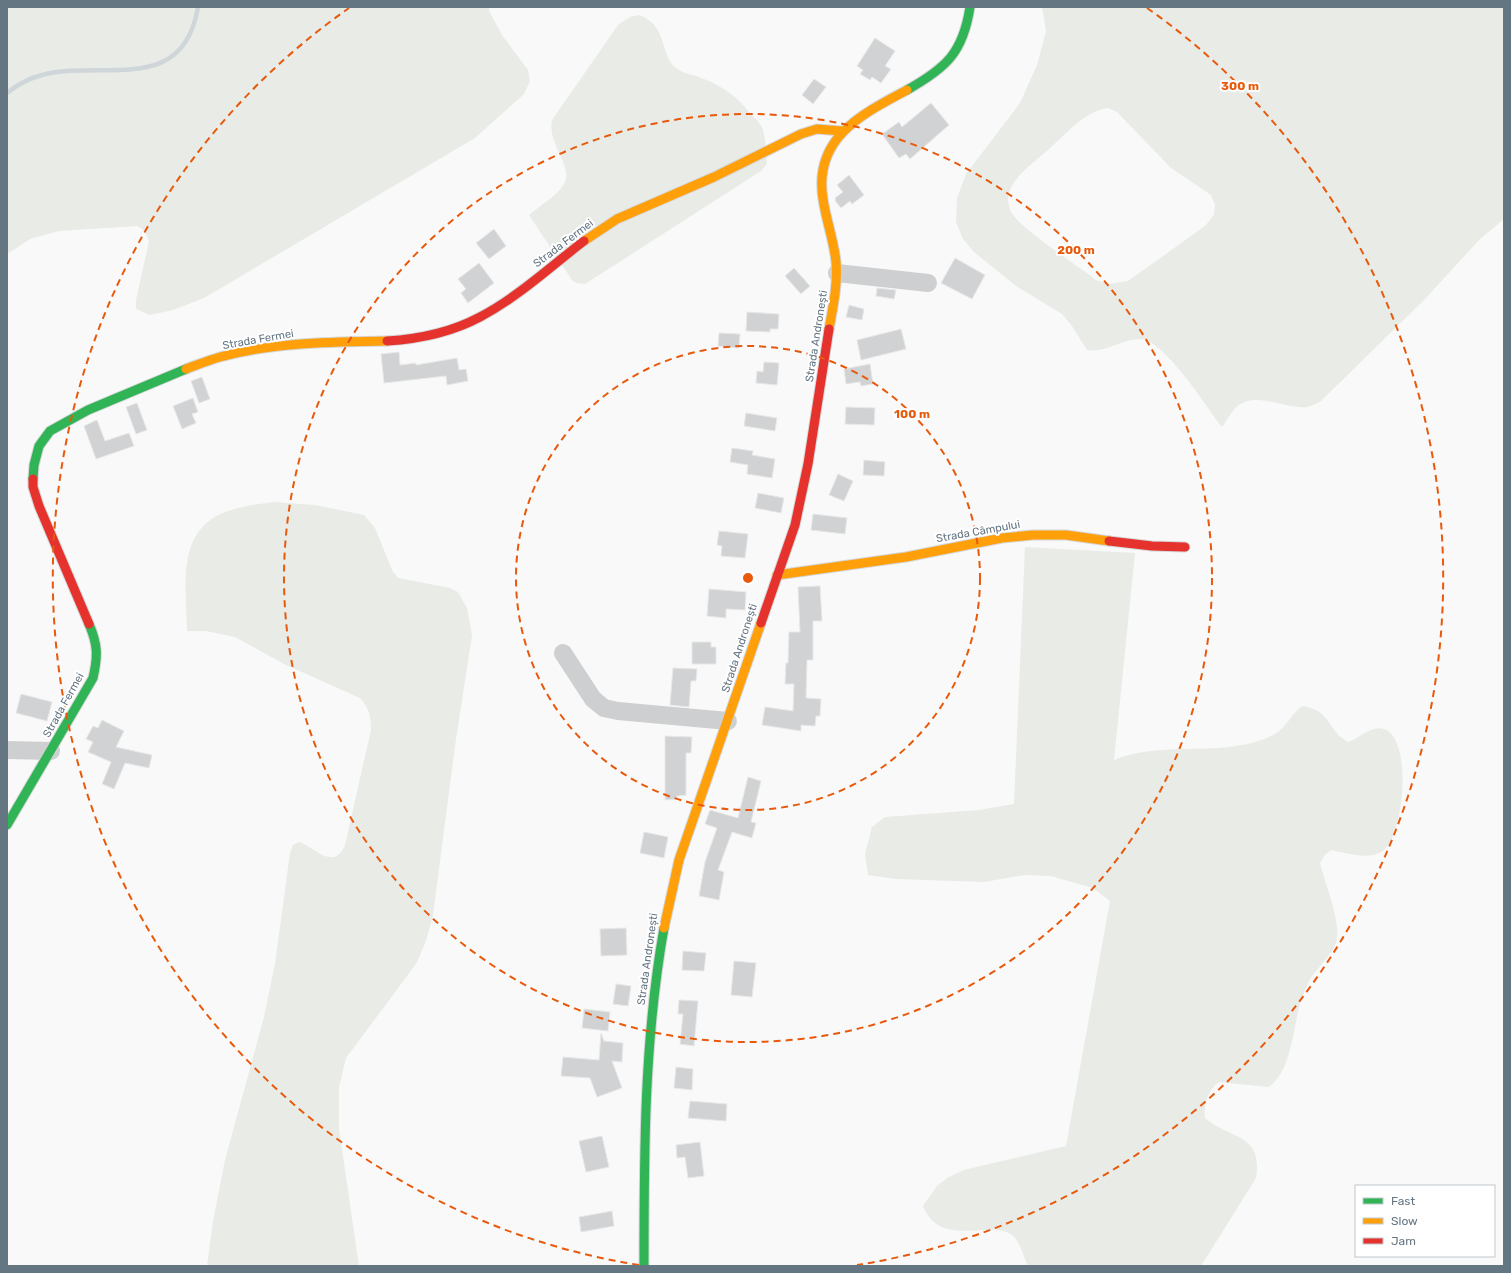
<svg xmlns="http://www.w3.org/2000/svg" width="1511" height="1273" font-family="Rubik,sans-serif">
	<style>
		.green { fill: #e8ebe6; fill-rule: evenodd }
		.lines { fill: none; stroke-linecap: round; stroke-linejoin: round }
		.stream { stroke: #ced6d9; stroke-width: 4.5 }
		.building { fill: #d0d2d3; stroke: #e8e8e8 }
		.fast-casing { stroke: #d5d6d7; stroke-width: 11 }
		.slow-casing { stroke: #d5d6d7; stroke-width: 11 }
		.jam-casing { stroke: #d5d6d7; stroke-width: 11 }
		.street { stroke: #cecfd0; stroke-width: 18 }
		.fast { stroke: #30b455; stroke-width: 9 }
		.slow { stroke: #ff9f0a; stroke-width: 9 }
		.jam { stroke: #e5322d; stroke-width: 9 }
		.ring { fill: none; stroke: #e8590c; stroke-width: 2; stroke-dasharray: 7 5 }
		.labels { text-anchor: middle; stroke-width: 4; stroke-linejoin: round; paint-order: stroke }
		.street-label { font-size: 11px; fill: #657683; stroke: #fff }
		.centre { fill: #e8590c; stroke: #fff; stroke-width: 2 }
		.ring-label { font-size: 12px; text-anchor: middle; font-weight: bold; fill: #e8590c; stroke: #fff; stroke-width: 4; stroke-linejoin: round; paint-order: stroke }
	</style>
	<rect width="100%" height="100%" fill="#f9f9f9"/>
	<g class="green">
		<path d="M7,7H489V11L502,35L528,70L530,81L524,94L475,138L204,298L173,310L150,315L136,309V300L149,241L145,231L137,226L59,231L30,239L7,254Z"/>
		<path d="M1042,7H1504V219L1480,239L1425,299L1321,401C1317,403 1312,406 1307,407C1289,409 1262,395 1245,402C1234,405 1228,419 1222,427C1207,408 1164,339 1140,339C1122,339 1106,353 1087,350L1072,326L1062,314L1016,286L974,252L963,239L956,222L957,198L966,174L1020,103L1037,65L1046,31ZM1108,108L1117,112L1171,168L1211,195L1215,205L1214,215L1205,226L1128,281L1108,284L1096,280C1077,265 1022,230 1011,212C1009,209 1008,200 1008,197C1011,177 1036,161 1049,149C1066,134 1085,111 1108,108Z"/>
		<path d="M639,15C669,26 659,55 676,68C683,74 696,75 704,79C724,87 737,97 750,113C754,117 759,122 762,127C766,138 766,152 767,164L761,171L585,284L576,283L572,280L529,215C539,206 554,198 562,187C577,168 547,147 552,120L618,25L630,17Z"/>
		<path d="M273,502L315,505L364,515L375,528L392,570L398,578L450,588L458,592L467,608L472,635L455,746L433,915L426,941L416,964L346,1058L339,1087V1129L359,1266H207L213,1221L225,1160L264,1017L275,964L290,853L293,845L299,842C315,847 334,872 345,845L371,730C371,716 369,708 360,698L284,664L235,637L206,631H187C186,578 174,520 243,507C253,504 263,504 273,502Z"/>
		<path d="M1025,547L1135,553L1114,760C1165,739 1228,760 1275,734C1286,728 1292,713 1302,706C1332,710 1327,731 1348,742C1360,738 1371,725 1384,729C1413,739 1404,834 1384,850C1370,861 1347,853 1331,850L1325,855L1320,863C1325,883 1340,920 1337,938C1335,954 1317,967 1309,981C1306,988 1302,996 1300,1004C1293,1028 1291,1074 1268,1087L1219,1082C1208,1090 1203,1105 1205,1118C1231,1140 1263,1133 1256,1178L1201,1266H1028C1024,1258 1021,1245 1015,1238C997,1215 941,1252 923,1206L937,1186L947,1178L964,1170L1066,1146L1110,901L1093,888L1051,876L1024,875L984,882L896,879L868,875L865,854L872,827L885,817L979,810L1014,804Z"/>
	</g>
	<g class="lines">
		<path class="stream" d="M7,93C17,85 30,78 42,75C102,59 183,97 198,7"/>
	</g>
	<g class="building">
		<path d="M875,38L895,51L885,66L891,69L881,83L872,77L870,80L860,74L863,70L857,66Z"/>
		<path d="M814,79L826,87L813,104L802,95Z"/>
		<path d="M931,103L949,125L910,159L906,154L899,158L882,134L899,122L902,127Z"/>
		<path d="M849,175L864,195L852,204L850,201L841,208L836,202L835,198L843,192L837,185Z"/>
		<path d="M494,229L506,246L489,259L476,243Z"/>
		<path d="M955,258L985,275L972,299L941,283Z"/>
		<path d="M479,263L494,283L468,303L461,293L466,289L458,279Z"/>
		<path d="M794,268L810,286L801,294L785,276Z"/>
		<path d="M877,288L896,290L894,299L876,296Z"/>
		<path d="M849,305L864,309L862,320L846,317Z"/>
		<path d="M747,312L779,314L778,329H770V332L746,331Z"/>
		<path d="M901,329L906,349L861,360L857,340Z"/>
		<path d="M719,333L740,334L739,348L718,346Z"/>
		<path d="M399,352L400,365L416,363V365L457,358L459,370L466,369L468,381L447,385L446,376L384,383L381,354Z"/>
		<path d="M764,362L779,363L777,385L756,383L757,371L763,372Z"/>
		<path d="M870,364L873,384L861,386L860,382L846,384L844,369Z"/>
		<path d="M202,377L210,399L199,403L191,381Z"/>
		<path d="M193,398L198,412L192,414L196,423L182,429L173,406Z"/>
		<path d="M137,403L147,430L136,434L126,407Z"/>
		<path d="M846,407L875,408L874,425L845,424Z"/>
		<path d="M746,413L777,418L775,431L744,426Z"/>
		<path d="M97,420L105,441L129,433L134,446L96,459L84,426Z"/>
		<path d="M732,448L753,451L752,455L775,459L772,478L747,474L748,465L730,462Z"/>
		<path d="M864,460L885,462L884,476L863,475Z"/>
		<path d="M838,474L853,481L844,501L829,495Z"/>
		<path d="M758,493L784,498L781,513L755,508Z"/>
		<path d="M813,514L847,518L845,534L811,530Z"/>
		<path d="M719,531L748,534L745,558L721,556L722,546L717,545Z"/>
		<path d="M820,586L822,621H813V660H807L806,698L821,699L820,716H816L815,726L801,725V731L762,725L765,707L793,711L794,684H785L786,663H788L789,632H800L798,587Z"/>
		<path d="M709,589L746,592L745,610L726,609V618L707,616Z"/>
		<path d="M692,642H711V647H716V664H692Z"/>
		<path d="M673,668L697,669L696,681H691L689,707L670,705Z"/>
		<path d="M21,694L52,702L47,721L16,713Z"/>
		<path d="M102,720L124,731L116,747L152,755L149,768L125,763L114,789L102,784L111,762L88,752L93,742L86,739L93,726L98,728Z"/>
		<path d="M665,736L692,737L691,753H686V795L677,796V799L665,800Z"/>
		<path d="M748,777L761,781L751,822L756,823L752,838L732,832L718,870L724,872L719,900L699,896L705,862L717,828L705,824L710,810L738,818Z"/>
		<path d="M644,832L668,837L664,858L640,853Z"/>
		<path d="M626,928L627,955L601,956L600,929Z"/>
		<path d="M683,951L706,953L704,971L682,970Z"/>
		<path d="M734,961L756,963L752,997L731,995Z"/>
		<path d="M616,984L631,986L628,1006L613,1004Z"/>
		<path d="M679,1000L698,1001L694,1046L680,1044L683,1014H678Z"/>
		<path d="M584,1009L610,1012L608,1031L582,1028Z"/>
		<path d="M601,1033L604,1041L623,1043L622,1062L612,1061L622,1088L597,1097L590,1078L561,1076L563,1057L599,1060Z"/>
		<path d="M676,1067L693,1069L692,1090L674,1088Z"/>
		<path d="M690,1101L727,1104L726,1121L688,1118Z"/>
		<path d="M602,1136L609,1167L586,1172L579,1141Z"/>
		<path d="M700,1142L704,1176L688,1178L685,1157L677,1158L676,1145Z"/>
		<path d="M612,1211L614,1226L581,1232L579,1217Z"/>
	</g>
	<g class="lines">
		<g class="fast-casing">
			<g id="fast">
				<path d="M907,90C946,68 963,53 970,7"/>
				<path d="M33,479L34,465L39,446L50,431L88,410L186,369"/>
				<path d="M7,825L93,678C98,656 98,645 89,624"/>
				<path d="M644,1266C644,1153 644,1040 664,928"/>
			</g>
		</g>
		<g class="slow-casing">
			<g id="slow">
				<path d="M584,241L617,219L714,177L801,134L817,129L841,131"/>
				<path d="M829,329C833,307 838,284 836,262C834,241 826,220 823,199C813,138 862,114 907,90"/>
				<path d="M186,369C197,365 209,360 220,357C274,342 332,342 387,341"/>
				<path d="M777,575L906,557L1002,538L1033,535H1066L1109,541"/>
				<path d="M664,928L679,860L761,623"/>
			</g>
		</g>
		<g class="jam-casing">
			<g id="jam">
				<path d="M387,341C419,339 452,332 480,317C518,297 550,267 584,241"/>
				<path d="M33,479V487L39,506L89,624"/>
				<path d="M1109,541L1152,546L1185,547"/>
				<path d="M761,623L795,525L808,464L829,329"/>
			</g>
		</g>
		<g class="street">
			<path d="M837,273L928,283"/>
			<path d="M563,653L593,699L604,708L618,711L728,721"/>
			<path d="M7,750L51,751"/>
		</g>
		<use href="#fast" class="fast"/>
		<use href="#slow" class="slow"/>
		<use href="#jam" class="jam"/>
	</g>
	<g class="ring">
		<circle cx="748" cy="578" r="232"/>
		<circle cx="748" cy="578" r="464"/>
		<path d="M639 1265A696 696 0 0 1 349 8M1147 8A696 696 0 0 1 857 1265"/>
	</g>
	<g class="labels">
		<g class="street-label">
			<text transform="translate(563 243) rotate(-37)" y="4">Strada Fermei</text>
			<text transform="translate(816 336) rotate(-81)" y="4">Strada Andronești</text>
			<text transform="translate(258 339) rotate(-10)" y="4">Strada Fermei</text>
			<text transform="translate(978 531) rotate(-10)" y="4">Strada Câmpului</text>
			<text transform="translate(739 648) rotate(-72)" y="4">Strada Andronești</text>
			<text transform="translate(63 705) rotate(-61)" y="4">Strada Fermei</text>
			<text transform="translate(647 959) rotate(-82)" y="4">Strada Andronești</text>
		</g>
	</g>
	<circle cx="748" cy="578" r="6" class="centre"/>
	<g class="ring-label">
		<text x="1240" y="90">300 m</text>
		<text x="1076" y="254">200 m</text>
		<text x="912" y="418">100 m</text>
	</g>
	<rect width="1511" height="1273" fill="none" stroke="#657683" stroke-width="16"/>
	<rect x="1355" y="1185" width="140" height="72" fill="#ffffff" stroke="#c1c8cd"/>
	<rect x="1363" y="1198" width="20" height="6" fill="#30b455" stroke="#c1c8cd"/>
	<text x="1391" y="1205" font-size="12" fill="#657683">Fast</text>
	<rect x="1363" y="1218" width="20" height="6" fill="#ff9f0a" stroke="#c1c8cd"/>
	<text x="1391" y="1225" font-size="12" fill="#657683">Slow</text>
	<rect x="1363" y="1238" width="20" height="6" fill="#e5322d" stroke="#c1c8cd"/>
	<text x="1391" y="1245" font-size="12" fill="#657683">Jam</text>
</svg>
